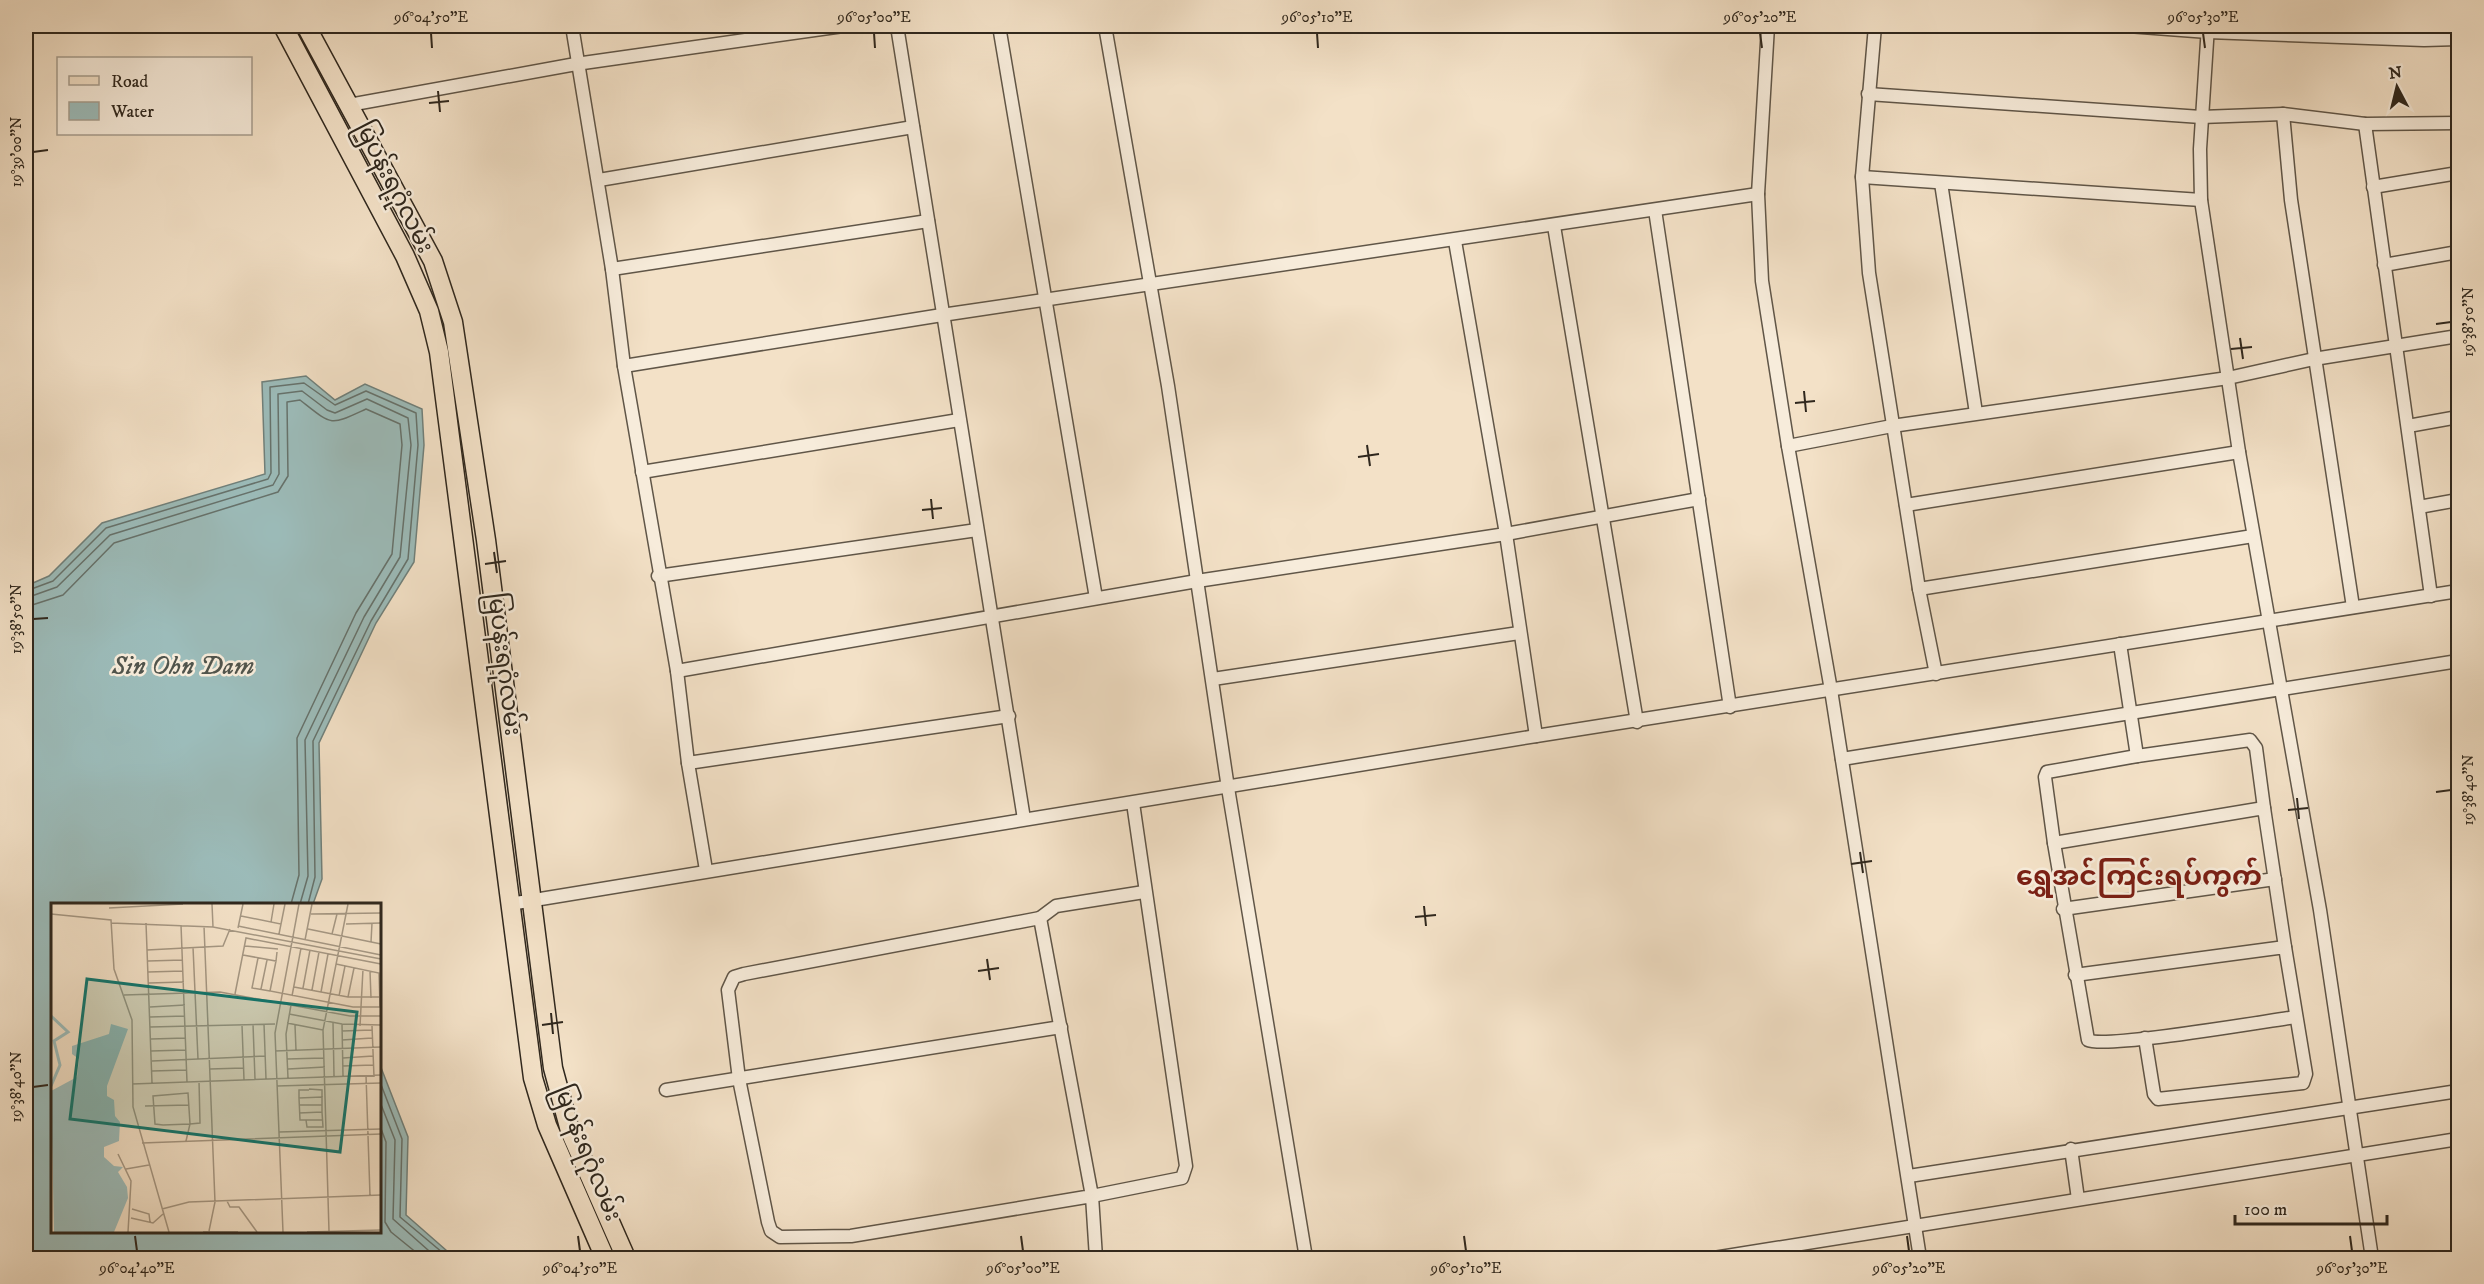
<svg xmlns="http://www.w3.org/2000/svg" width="2484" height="1284" font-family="'IM FELL DW Pica','Noto Sans Myanmar',serif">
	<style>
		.water { fill: #9cbcba; stroke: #70807b; stroke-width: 1.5 }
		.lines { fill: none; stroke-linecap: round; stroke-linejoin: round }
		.shore { stroke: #66726c; stroke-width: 1.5 }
		.street-casing { stroke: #605648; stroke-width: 15 }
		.primary-casing { stroke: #2f271d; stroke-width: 21 }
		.street { stroke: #f7ecdb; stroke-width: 12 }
		.primary { stroke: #f3e1c7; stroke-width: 18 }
		.ticks { fill: none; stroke: #2f271d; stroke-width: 2 }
		.labels { text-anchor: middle; stroke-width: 5; stroke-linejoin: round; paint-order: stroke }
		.street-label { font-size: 24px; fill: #2f271d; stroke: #f7ecdb }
		.water-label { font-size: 26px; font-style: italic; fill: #50544c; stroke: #f7ecdb }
		.quarter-label { font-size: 27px; font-weight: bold; fill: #7a1f14; stroke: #f7ecdb }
		.inset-river { fill: none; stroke: #9cbcba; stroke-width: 3 }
		.inset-road { fill: none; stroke: #a59783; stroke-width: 1.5 }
		.view { fill: #0f766e; fill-opacity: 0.15; stroke: #0f766e; stroke-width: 3 }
		.inset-edge { fill: none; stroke: #2f271d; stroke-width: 3 }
		.neatline { fill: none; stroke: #2f271d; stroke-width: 2 }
		.ticks-label { font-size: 15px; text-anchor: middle; fill: #2f271d }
	</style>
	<rect width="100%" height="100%" fill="#f3e1c7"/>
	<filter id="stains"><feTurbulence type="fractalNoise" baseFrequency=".00333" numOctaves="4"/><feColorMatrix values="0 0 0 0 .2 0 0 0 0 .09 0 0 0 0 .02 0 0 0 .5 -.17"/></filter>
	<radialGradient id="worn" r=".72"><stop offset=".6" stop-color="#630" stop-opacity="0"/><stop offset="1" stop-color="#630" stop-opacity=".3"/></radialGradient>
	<path class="water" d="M306,376L335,400L365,384L422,409L424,445L414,562L376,623L319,743L322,879L313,904H52V1232H380V1065L408,1137L406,1215L455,1258H26V586L49,576L102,523L265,474L262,382Z"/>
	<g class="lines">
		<g class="shore">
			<path d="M26,591L53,581L106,528L268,479L271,473L270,387L304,383L335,405L366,391L416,413L418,445L408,559L371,621L313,741L315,877L308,904"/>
			<path d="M26,598L57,587L110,535L273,485L279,474L278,394L302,391L327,410L335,413L367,399L408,418L411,445L400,557L364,617L305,740L308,876L300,904"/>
			<path d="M26,607L63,595L114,543L278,492L288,476L287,402L300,400C333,426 329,426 366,409L400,424L402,445L392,554L356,613L297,738L299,875L291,904"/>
			<path d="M380,1082L402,1139L400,1217L449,1258"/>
			<path d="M380,1102L395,1140L393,1219L437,1258"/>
			<path d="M380,1126L386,1142L385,1222L391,1232L423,1258"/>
		</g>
		<g class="street-casing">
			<g id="street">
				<path d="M572,26L612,269L624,366L677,671L688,763L706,870"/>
				<path d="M897,26L1024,819"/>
				<path d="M999,26L1096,598"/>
				<path d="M1105,26L1168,386L1228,788L1306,1258"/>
				<path d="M1768,26L1758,194L1762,281L1788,446L1831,690L1920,1258"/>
				<path d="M1875,26L1862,177L1869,273L1919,589L1936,674"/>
				<path d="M2128,26L2208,32L2424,40L2458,39"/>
				<path d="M2208,26L2200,149L2201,200L2239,452L2320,910L2372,1258"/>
				<path d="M1868,94L2201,117L2283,114L2365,124L2458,123"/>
				<path d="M349,105L576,64L843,26"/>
				<path d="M2283,114L2291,200L2353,607"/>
				<path d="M2365,124L2431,596"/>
				<path d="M1862,177L2201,200"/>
				<path d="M599,180L913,127"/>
				<path d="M1941,183L1976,413"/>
				<path d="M2373,187L2458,173"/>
				<path d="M1655,210L1730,707"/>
				<path d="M1554,226L1637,722"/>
				<path d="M1455,241L1506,534L1536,736"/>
				<path d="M2384,265L2458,252"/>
				<path d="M612,269L928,221"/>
				<path d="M624,366L942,315L1758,194"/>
				<path d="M2408,426L2458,417"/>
				<path d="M1788,446L1892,426L2228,378L2314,359L2458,336"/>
				<path d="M642,472L959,420"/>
				<path d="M1906,505L2239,452"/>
				<path d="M2419,507L2458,500"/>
				<path d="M658,576L977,530"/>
				<path d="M1919,589L2253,536"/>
				<path d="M2120,644L2137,756L2250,740L2256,748L2264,808"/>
				<path d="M677,671L1197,581L1506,534L1699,499"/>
				<path d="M1213,679L1519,633"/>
				<path d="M2137,756L2047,772L2045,777L2054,843L2264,808L2285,947"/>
				<path d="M1842,759L2458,661"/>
				<path d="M688,763L1009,716"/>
				<path d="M2054,843L2088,1040C2105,1049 2266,1021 2296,1017"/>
				<path d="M510,904L1536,736L2458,591"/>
				<path d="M2063,909L2275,879"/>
				<path d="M1040,918L1056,906L1144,892"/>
				<path d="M2075,975L2285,947L2306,1074L2303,1083L2158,1099L2154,1094L2145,1038"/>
				<path d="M666,1090L1061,1027"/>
				<path d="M2071,1149L2078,1199"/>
				<path d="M1909,1176L2458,1091"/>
				<path d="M1096,1258L1092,1196L1040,918L744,974L734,977L728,990L739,1079L768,1222L771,1231L780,1237L851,1236L1092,1196L1182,1178L1186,1166L1133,803"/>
				<path d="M1714,1258L2458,1139"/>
			</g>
		</g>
		<g class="primary-casing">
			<g id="primary">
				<path d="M283,26L405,256L429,311L439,352L533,1078L547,1125L605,1258"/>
				<path d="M306,26L433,261L453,322L486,540L553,1068L570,1131L626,1258"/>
			</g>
		</g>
		<use href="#street" class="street"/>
		<use href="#primary" class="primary"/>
	</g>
	<path class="ticks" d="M431,33L432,48M874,33L875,48M1317,33L1318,48M1760,33L1762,48M2203,33L2205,48M438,91L440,112M429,103L449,101M33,152L48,150M2436,324L2451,322M2240,338L2243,359M2231,349L2252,347M1804,391L1806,412M1795,403L1815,401M1367,445L1370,466M1358,457L1379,454M931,499L933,519M922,510L942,508M494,552L497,573M485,564L506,561M33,619L48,618M2436,792L2451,790M2297,798L2299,819M2288,810L2308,808M1860,852L1863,873M1851,864L1872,861M1424,906L1426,926M1415,917L1436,915M987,959L990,980M978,971L999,968M551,1013L553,1034M542,1025L563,1022M33,1087L48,1085M135,1236L137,1251M578,1236L580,1251M1021,1236L1023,1251M1464,1236L1466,1251M1907,1236L1909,1251M2350,1236L2352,1251"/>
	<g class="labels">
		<g class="street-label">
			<text transform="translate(395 187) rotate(63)" y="8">မြပန်းရဂုံလမ်း</text>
			<text transform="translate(505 664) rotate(83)" y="8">မြပန်းရဂုံလမ်း</text>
			<text transform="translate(588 1153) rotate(68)" y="8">မြပန်းရဂုံလမ်း</text>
		</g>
		<g class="water-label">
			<text x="183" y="674">Sin Ohn Dam</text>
		</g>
		<g class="quarter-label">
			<text x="2139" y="885">ရွှေအင်ကြင်းရပ်ကွက်</text>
		</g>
	</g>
	<g transform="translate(51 903)">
		<rect width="330" height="330" fill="#f3e1c7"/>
		<path d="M60,121L77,126L56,183V193L63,197L64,213L69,219L68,238L53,244V254L63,263L72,264L67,269L76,284L77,295L63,329H3L0,188L26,174L28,156L21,151V143L58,131Z" fill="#9cbcba"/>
		<path class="inset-river" d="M0,113L17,129L3,138L9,162L0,183"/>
		<path class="inset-road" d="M161,1L162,24M58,5L132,1M0,11L60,17L63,66L81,117L82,204L118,329M260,11L330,10M190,13L230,21L228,31M220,19L223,1M60,20L162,24L330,56M95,20L101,180M230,21L234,1M295,21L330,20M130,22L136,179M153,23L164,299L158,328M187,23L330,52M187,25L192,1M257,26L330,41M281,31L286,11M254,37L261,1M320,39L321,20M194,43L227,46M142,44L147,156M96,47L172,43L179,26M192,52L225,58L226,49M207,55L201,85L219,88M97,58L132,57M225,58L219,88L302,104H329L328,70L285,61M319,68L320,95M97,69L132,68M98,80L133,79M243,84L297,94H329M252,85L259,47M210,86L216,57M261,87L268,49M270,89L277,51M184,91L195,35L330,61M73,92L169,89L299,113H330M241,93L250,45M288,93L294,63M297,94L303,65M99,104L134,102M238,111L291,121L330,122M99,114L134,113M282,119L283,173M236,120L272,127M202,121L204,176M213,121L215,176M291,121L292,173M191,122L193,177M244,122L245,147M309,123L312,66M321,123L323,174M99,124L224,121M291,128L321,127M100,136L135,135M291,137L321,135M100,148L135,147M224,148L330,144M292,155L322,153M236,156L273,155M101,158L214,153M292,163L322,162M159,166L193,165M237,166L274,164M101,168L136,167M315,172L319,293M237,175L235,131L240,102M81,181L330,172M226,183L330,180M258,186L271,187V194M258,187H248V195L271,194V209M248,195L249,217H272M248,202H271M94,203L138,202M248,210L271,209L272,224H256L255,217M228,229L330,226M135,238L139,221L137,190L102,193L104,221L112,222L139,221L149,220L148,178M91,240L330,231M67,251L80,278L77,329M75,266L98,262M176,298L179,304H188L206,329M81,306L98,311L99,319M111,306L138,299L330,292M80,315L102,320L112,311M278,328L272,127L297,1M152,329H187M232,329L224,130L248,1M256,329L330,327"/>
		<path class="view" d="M36,76L306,109L289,249L19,216Z"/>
		<rect width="330" height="330" class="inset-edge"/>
	</g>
	<rect width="2484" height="1284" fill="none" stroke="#f3e1c7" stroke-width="66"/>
	<rect x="57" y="57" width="195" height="78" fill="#f7ecdb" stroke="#a79d8f" stroke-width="1.5"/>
	<rect x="69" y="76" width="30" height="9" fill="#f3e1c7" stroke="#a79d8f" stroke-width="1.5"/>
	<text x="111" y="87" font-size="18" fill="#2f271d">Road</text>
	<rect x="69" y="102" width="30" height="18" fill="#9cbcba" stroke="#a79d8f" stroke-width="1.5"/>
	<text x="111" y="117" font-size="18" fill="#2f271d">Water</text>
	<g transform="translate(2397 87) rotate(353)" stroke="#f7ecdb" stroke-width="4.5" paint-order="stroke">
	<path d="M0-4.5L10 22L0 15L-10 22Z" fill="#2f271d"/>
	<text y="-9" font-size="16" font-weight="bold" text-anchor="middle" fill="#2f271d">N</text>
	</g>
	<path d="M2235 1215v9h152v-9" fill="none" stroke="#2f271d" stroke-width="3"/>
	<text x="2244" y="1215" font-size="18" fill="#2f271d" stroke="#f7ecdb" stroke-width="4.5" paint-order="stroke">100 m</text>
	<rect x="33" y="33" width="2418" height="1218" class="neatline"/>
	<g class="ticks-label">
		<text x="431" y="22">96°04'50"E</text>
		<text x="874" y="22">96°05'00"E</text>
		<text x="1317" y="22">96°05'10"E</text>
		<text x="1760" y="22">96°05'20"E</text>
		<text x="2203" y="22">96°05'30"E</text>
		<text transform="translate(16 152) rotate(-90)" y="5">19°39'00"N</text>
		<text transform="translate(2468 322) rotate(-90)" y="5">19°38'50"N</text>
		<text transform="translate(16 619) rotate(-90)" y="5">19°38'50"N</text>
		<text transform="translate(2468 790) rotate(-90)" y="5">19°38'40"N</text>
		<text transform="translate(16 1087) rotate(-90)" y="5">19°38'40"N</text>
		<text x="137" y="1273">96°04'40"E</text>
		<text x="580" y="1273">96°04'50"E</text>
		<text x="1023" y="1273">96°05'00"E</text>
		<text x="1466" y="1273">96°05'10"E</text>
		<text x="1909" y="1273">96°05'20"E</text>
		<text x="2352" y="1273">96°05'30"E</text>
	</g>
	<rect width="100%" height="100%" filter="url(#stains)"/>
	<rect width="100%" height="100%" fill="url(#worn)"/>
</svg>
